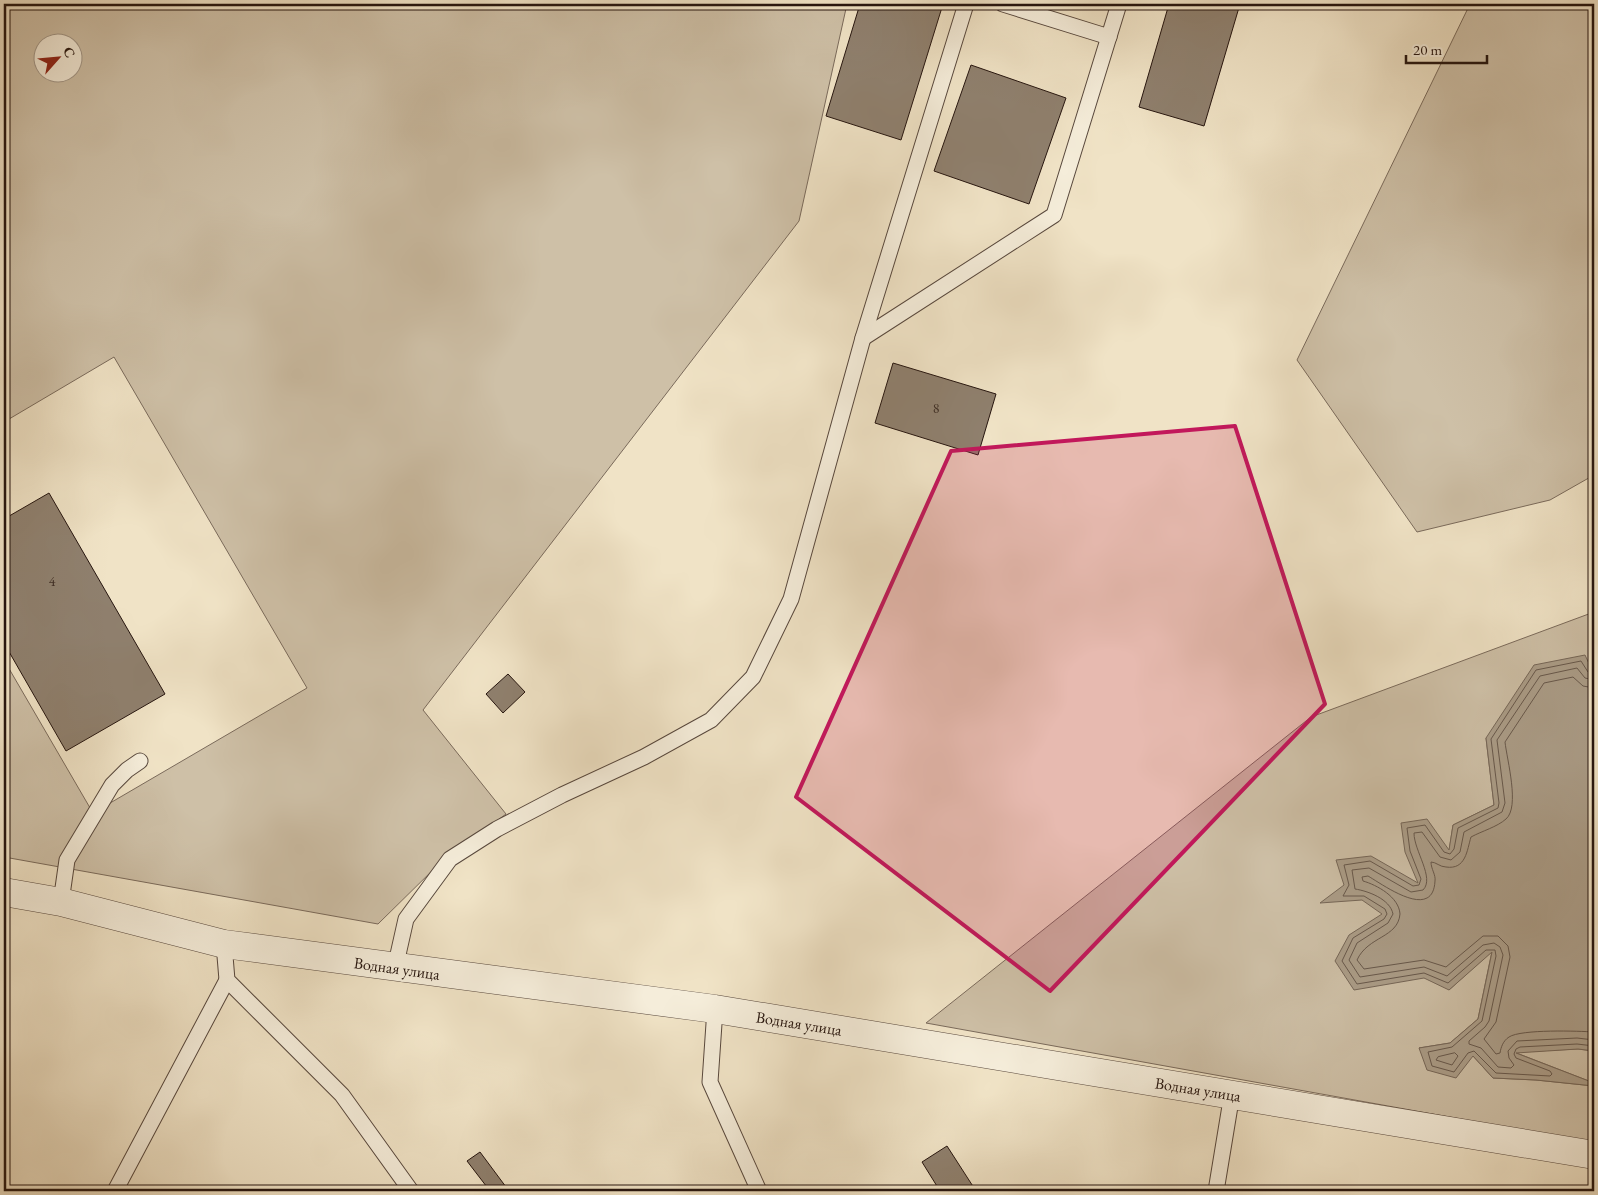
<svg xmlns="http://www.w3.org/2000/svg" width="1598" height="1195" font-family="'EB Garamond',serif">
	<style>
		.green { fill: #cec0a7; stroke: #7a6a5b; fill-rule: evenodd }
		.water { fill: #ab9d88; stroke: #766758 }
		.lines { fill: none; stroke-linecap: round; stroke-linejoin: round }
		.shore { stroke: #68594c; stroke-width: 1 }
		.building { fill: #8f806e; stroke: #26150f }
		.lane-casing { stroke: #58483d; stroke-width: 17 }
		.street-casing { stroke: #58483d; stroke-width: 29 }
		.lane { stroke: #f5edda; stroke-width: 15 }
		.street { stroke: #f5edda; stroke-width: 28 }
		.marked { fill: #c2185b; fill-opacity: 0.2; stroke: #c2185b; stroke-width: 4; stroke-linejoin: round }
		.labels { text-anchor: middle; stroke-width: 4.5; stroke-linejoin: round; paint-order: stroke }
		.number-label { font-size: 14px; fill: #403027 }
		.street-label { font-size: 16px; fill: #26150f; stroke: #f5edda }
	</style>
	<rect width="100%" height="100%" fill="#f0e3c6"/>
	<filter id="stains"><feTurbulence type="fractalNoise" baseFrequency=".004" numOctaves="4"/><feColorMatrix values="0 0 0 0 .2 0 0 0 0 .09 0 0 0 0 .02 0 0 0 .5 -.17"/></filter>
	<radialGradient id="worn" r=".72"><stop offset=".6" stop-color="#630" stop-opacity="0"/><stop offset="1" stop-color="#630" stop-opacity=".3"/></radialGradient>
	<g class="green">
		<path d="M4,4H847L799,221L423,710L506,814L439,864L378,924L4,857V660L93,813L307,688L114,357L4,422ZM42,42H72V72H42Z"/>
		<path d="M1470,4H1594V475L1550,500L1417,532L1297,360Z"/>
		<path d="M1594,612V700L1486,738L1494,805L1453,825L1449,851L1418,883L1449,990L1492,951L1478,1019L1450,1043L1419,1048L1473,1056L1493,1078L1536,1080L1594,1086V1143L926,1023L1311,717Z"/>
		<path d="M1578,1049L1594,1051V1083L1514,1052Z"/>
	</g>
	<path class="water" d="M1585,655L1592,670L1594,668V1051L1578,1049L1516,1053L1594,1083V1086L1536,1080L1493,1078L1473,1056L1456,1078L1427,1070L1419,1048L1450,1043L1478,1019L1492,952L1449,990L1424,978L1354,990L1335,961L1349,935L1382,914L1362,900L1320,903L1344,885L1336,860L1371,856L1418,883L1405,852L1401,823L1427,819L1449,850L1453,825L1494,805L1486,738L1534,665Z"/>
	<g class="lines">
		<g class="shore">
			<path d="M1594,674L1588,672L1581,661L1536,670L1491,739L1499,803L1498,808L1458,828L1454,849L1450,854L1444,852L1425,825L1407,828L1410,851L1421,879L1419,885L1413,886L1370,861L1344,865L1349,885L1343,896H1364L1385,909L1387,914L1384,919L1353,938L1342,961L1357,984L1424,973L1448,983L1486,950H1495L1496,956L1482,1021L1452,1047L1428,1052L1432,1066L1454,1072L1468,1053L1474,1051L1496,1073L1550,1076L1552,1074L1550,1071L1516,1058L1514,1054L1516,1049L1520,1047L1577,1044L1594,1046"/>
			<path d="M1594,680L1585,678L1577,668L1540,676L1497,740L1505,803L1502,812L1464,832L1460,852L1451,860L1440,857L1422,832L1414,833C1414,851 1435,878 1423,890L1411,892L1369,868L1352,870L1355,889C1368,891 1390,899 1393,914L1388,923L1357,943L1349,960L1360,977L1424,967L1447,976L1483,945L1494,943L1500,947L1503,955L1489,1021L1485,1027L1469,1041V1044L1481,1048L1498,1067L1511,1068L1514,1065L1509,1058L1508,1051L1517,1041L1577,1038L1594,1040"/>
			<path d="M1594,688L1583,686L1573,677L1544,683L1505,742C1507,760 1520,807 1506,819C1497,827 1482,831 1471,837C1467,850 1466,870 1446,867C1440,867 1436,862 1431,862C1431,869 1436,875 1435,881C1433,922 1382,884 1368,876L1362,877L1363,881C1377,885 1399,897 1400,914C1398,938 1368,936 1357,960L1364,969L1424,960L1446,967L1483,936H1498L1508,946L1510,957L1496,1022L1484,1039L1496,1054L1500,1053C1501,1047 1503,1041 1509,1037C1521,1029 1579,1031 1594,1032"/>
			<path d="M1455,1053L1458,1056L1452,1065L1436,1060L1438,1057Z"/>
		</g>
	</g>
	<g class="building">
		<path d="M860,4H943L901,140L826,116Z"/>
		<path d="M1169,4H1240L1204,126L1139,107Z"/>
		<path d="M971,65L1066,98L1029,204L934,171Z"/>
		<path d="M893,363L996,394L978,455L875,423Z"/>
		<path d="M49,493L165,694L66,751L4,643V519Z"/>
		<path d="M508,674L525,692L503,713L486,694Z"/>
		<path d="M947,1146L976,1191H940L922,1162Z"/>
		<path d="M480,1152L509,1191H490L467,1161Z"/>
	</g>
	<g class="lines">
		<g class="lane-casing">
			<g id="lane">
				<path d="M1003,4L1109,37"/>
				<path d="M863,338L1054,215L1119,4"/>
				<path d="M61,902L67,860L112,785L127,770L140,761"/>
				<path d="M224,944L227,980L342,1095L411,1191"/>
				<path d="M395,968L406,919L450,859L497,829L562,795L644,757L711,720L753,677L791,599L863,338L966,4"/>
				<path d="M715,1009L710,1082L759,1191"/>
				<path d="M115,1191L227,980"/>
				<path d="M1216,1191L1232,1094"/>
			</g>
		</g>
		<g class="street-casing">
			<path id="street" d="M4,892L61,902L224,944L715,1009L1594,1155"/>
		</g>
		<use href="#lane" class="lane"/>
		<use href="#street" class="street"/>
	</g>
	<path class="marked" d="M1235,426L1325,704L1050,991L796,797L951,451Z"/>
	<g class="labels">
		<g class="number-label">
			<text x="936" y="413">8</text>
			<text x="52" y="586">4</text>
		</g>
		<g class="street-label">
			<text transform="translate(397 968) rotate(8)" y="6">Водная улица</text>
			<text transform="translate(799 1023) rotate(9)" y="6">Водная улица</text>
			<text transform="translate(1198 1089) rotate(9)" y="6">Водная улица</text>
		</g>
	</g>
	<rect width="1598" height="1195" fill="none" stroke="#f0e3c6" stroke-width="20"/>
	<rect x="5" y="5" width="1588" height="1185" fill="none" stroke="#26150f" stroke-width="2.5"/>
	<rect x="10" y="10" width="1578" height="1175" fill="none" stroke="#26150f"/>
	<g transform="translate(58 58) rotate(63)"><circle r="24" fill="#f5edda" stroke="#a29789"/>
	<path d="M0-4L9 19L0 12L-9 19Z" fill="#8f2418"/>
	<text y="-8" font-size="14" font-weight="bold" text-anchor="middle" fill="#26150f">С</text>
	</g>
	<path d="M1406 55v8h81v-8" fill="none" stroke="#26150f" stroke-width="2.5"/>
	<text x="1413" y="55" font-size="15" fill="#26150f" stroke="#f5edda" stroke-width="4" paint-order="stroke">20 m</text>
	<rect width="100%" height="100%" filter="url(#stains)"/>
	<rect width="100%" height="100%" fill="url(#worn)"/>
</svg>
